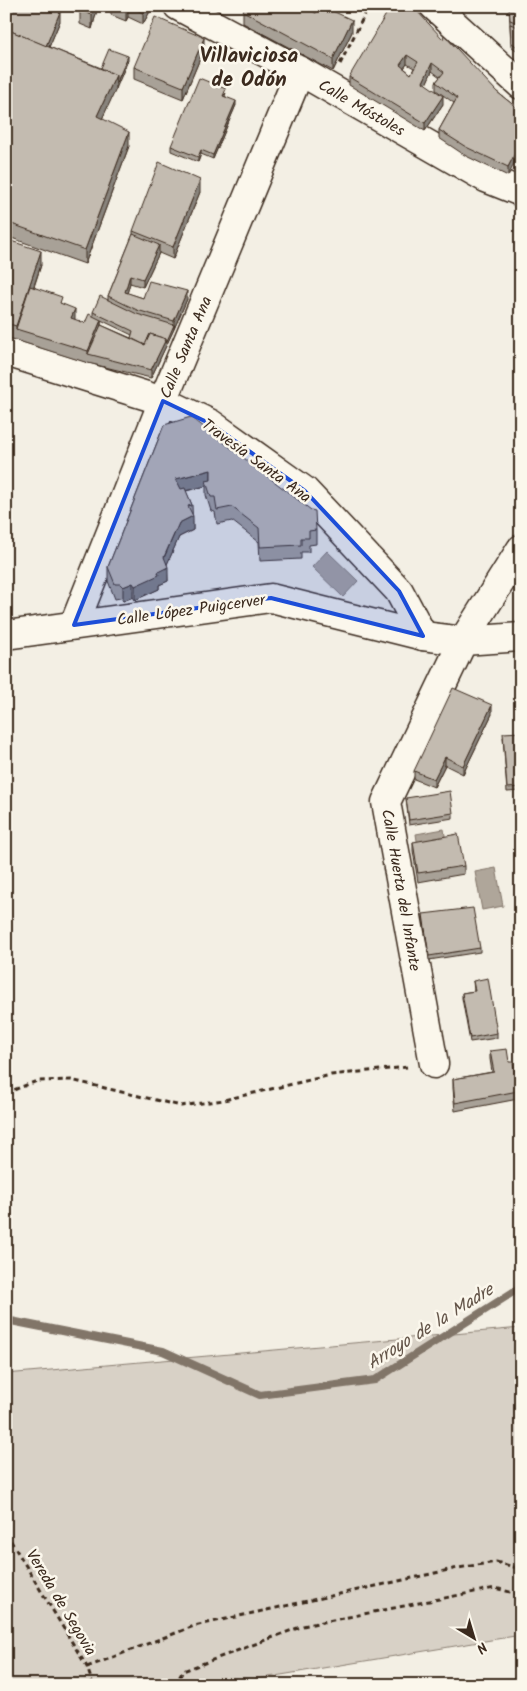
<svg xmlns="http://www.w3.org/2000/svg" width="527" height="1691" font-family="Kalam,sans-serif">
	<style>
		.green { fill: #d8d1c6; stroke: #8a7e72 }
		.water { fill: #afa69a; stroke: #817468 }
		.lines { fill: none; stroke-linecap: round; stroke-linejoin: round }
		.stream { stroke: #817468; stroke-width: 8 }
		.minor-casing { stroke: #3b2a1e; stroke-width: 31 }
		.path { stroke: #3b2a1e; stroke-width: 3; stroke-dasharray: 5 4; stroke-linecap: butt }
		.minor { stroke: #fbf7ec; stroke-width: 28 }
		.wall { fill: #a8a197; stroke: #3b2a1e; fill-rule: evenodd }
		.shaded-wall { fill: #88837b; stroke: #3b2a1e }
		.building { fill: #c3bbb0; stroke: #3b2a1e; fill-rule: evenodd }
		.marked { fill: #1d4ed8; fill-opacity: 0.2; stroke: #1d4ed8; stroke-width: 4; stroke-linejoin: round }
		.labels { text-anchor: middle; stroke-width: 5; stroke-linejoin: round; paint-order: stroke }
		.street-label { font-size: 16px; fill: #3b2a1e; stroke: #fbf7ec }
		.water-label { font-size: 18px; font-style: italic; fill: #645549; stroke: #fbf7ec }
		.district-label { font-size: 21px; font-weight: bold; fill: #3b2a1e; stroke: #fbf7ec }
	</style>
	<rect width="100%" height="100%" fill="#f3efe4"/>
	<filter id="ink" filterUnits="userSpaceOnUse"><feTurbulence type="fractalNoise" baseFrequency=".02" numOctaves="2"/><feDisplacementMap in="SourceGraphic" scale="10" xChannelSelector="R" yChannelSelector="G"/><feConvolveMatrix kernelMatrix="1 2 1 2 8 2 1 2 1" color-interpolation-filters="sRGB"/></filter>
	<g filter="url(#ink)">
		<path class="green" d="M521,1328V1635L221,1685H6V1374Z"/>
		<g class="water">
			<path d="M327,551L358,581L343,597L312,567Z"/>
			<path d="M444,829L446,842L418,847L416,834Z"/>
			<path d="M496,868L503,906L482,910L475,872Z"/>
		</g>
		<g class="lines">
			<path class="stream" d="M6,1322L11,1321L163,1351L260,1395L375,1380L521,1287"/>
			<g class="minor-casing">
				<g id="minor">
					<path d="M178,6L300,71L486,178L521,192"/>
					<path d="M434,6L521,85"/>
					<path d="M6,352L163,401L211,424L305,491L399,591L423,636"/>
					<path d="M74,625L163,401L300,71"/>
					<path d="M6,635L271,598L423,636L463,641L521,637"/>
					<path d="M434,1064L386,802L463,641L521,549"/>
				</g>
			</g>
			<g class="path">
				<path d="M340,64L369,6"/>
				<path d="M6,1093L37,1081L71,1080L181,1106L224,1100L331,1075L408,1067"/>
				<path d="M6,1533L87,1667L93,1685"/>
				<path d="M87,1667L194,1626L458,1568L496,1562L521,1569"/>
				<path d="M175,1685L183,1671L303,1626L495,1588L521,1595"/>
			</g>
			<use href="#minor" class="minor"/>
		</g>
		<g class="wall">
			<path d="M6,6L60,21L49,47L101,68L128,60L102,119L129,146L85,264L6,236V21L7,19H6Z"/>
			<path d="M67,6H98L92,29L80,24V13Z"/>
			<path d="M111,6H153L143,24L128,17L126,21L111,15Z"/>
			<path d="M313,6H322L352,32L333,71L243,23V11L316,13L319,9Z"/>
			<path d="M509,6H521V54L511,46Z"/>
			<path d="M443,39L497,92L521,111L508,176L466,156L439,138V130L454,103L436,90V82L440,77L432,71L426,84L443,104L425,131L349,85V77ZM407,64L414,68L411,74L404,68Z"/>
			<path d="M204,49L183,99L134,79V67Z"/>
			<path d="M226,93L225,96L236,105L213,159L201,154L198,162L171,151V146Z"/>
			<path d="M200,192L173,259L159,253L143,287L130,283L127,293L143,298L187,299L174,329L151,378L88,363L6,337V244L41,265L34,287L62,304L75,320L85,323L93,316V312L108,300V296L133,234V231ZM101,320L132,335L131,338L101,325Z"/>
			<path d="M164,425L316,530V544L309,545V552H301V559L260,561L259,542L232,521L217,524L215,512L211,511L206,495V486L186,491L192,505L193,530L179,537L167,564L168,581L159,585V589L135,600L133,597L123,601L120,598L115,599L108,581V567Z"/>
			<path d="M492,714L463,774L445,765L434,787L414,779V771Z"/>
			<path d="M521,732V791L507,792L503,737Z"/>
			<path d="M406,798L453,813V818L409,825Z"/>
			<path d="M413,842L464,866V874L418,882L413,851Z"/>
			<path d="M423,914L480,948V952L429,960Z"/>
			<path d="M473,981L497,1033V1038L470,1042L462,998V993L474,991Z"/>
			<path d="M490,1051L509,1062L518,1091V1099L455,1111L453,1088V1079L492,1072L490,1059Z"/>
		</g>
		<g class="shaded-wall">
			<path d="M10,6H16L9,20V9Z"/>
			<path d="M94,6H98L92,29V15Z"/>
			<path d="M128,6V17L126,21V10Z"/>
			<path d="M147,6H153L143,24V13Z"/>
			<path d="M60,12V21L44,59V51Z"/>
			<path d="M352,20V32L333,71V59Z"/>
			<path d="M204,38V49L183,99V87Z"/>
			<path d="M407,55V64L400,73V65Z"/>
			<path d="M128,56V60L116,89V84Z"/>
			<path d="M432,63V71L423,91V82Z"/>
			<path d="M116,75V89L97,130V116Z"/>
			<path d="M443,96V104L425,131V123Z"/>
			<path d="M236,101V105L213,159V155Z"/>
			<path d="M129,132V146L85,264V250Z"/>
			<path d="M521,142V150L508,176V167Z"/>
			<path d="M201,150V154L198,162V157Z"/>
			<path d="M200,180V192L173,259V247Z"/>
			<path d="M159,245V253L143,287V279Z"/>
			<path d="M41,251V265L19,330L16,329V326Z"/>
			<path d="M130,275V283L125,301V292Z"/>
			<path d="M187,291V299L174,329V321Z"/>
			<path d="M75,309V321L71,318Z"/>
			<path d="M101,320V331L88,354V351Z"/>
			<path d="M174,325V329L151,378V370L166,339Z"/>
			<path d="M211,470V484L206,481V486L176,493V479Z"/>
			<path d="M193,516V530L179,537L165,569L168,567V581L159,585V589L135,600V586L158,572L179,523Z"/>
			<path d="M133,583V597L123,601V587Z"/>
			<path d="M492,705V714L463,774V766Z"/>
			<path d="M445,757V765L434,787V779Z"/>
		</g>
		<g class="building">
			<path d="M13,6H58L60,12L46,46L6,29V21Z"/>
			<path d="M81,6H94L92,15L80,10Z"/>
			<path d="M119,6H127L126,10Z"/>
			<path d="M129,6H147L143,13Z"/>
			<path d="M246,6H303L316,13L321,6H322L352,20L333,59L243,11Z"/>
			<path d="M391,6H411L415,9L443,39L444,35L497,92L521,111V142L508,167L466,147L439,130L457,98L436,82L444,72L432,63L423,82L443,96L425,123L349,77ZM407,55L418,62L411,74L400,65Z"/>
			<path d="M509,6H521V24L510,20Z"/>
			<path d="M155,17L204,38L183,87L134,67Z"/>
			<path d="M510,24L521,28V50L511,42Z"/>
			<path d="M6,29L116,75L97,116L129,132L85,250L6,222Z"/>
			<path d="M109,49L128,56L116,84V75L101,68Z"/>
			<path d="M199,78L226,89L223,96L236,101L213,155L201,150L198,157L171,146Z"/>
			<path d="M159,162L200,180L173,247L133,231Z"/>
			<path d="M133,234L159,245L143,279L130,275L125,292L143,298L149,281L187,291L174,321L137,310L108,296Z"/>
			<path d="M8,240L41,251L16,326L6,323V244Z"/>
			<path d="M30,286L62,297L60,303L75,309L71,318L85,323L89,314L101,320L88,351L16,329Z"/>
			<path d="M100,296L137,314L174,325L166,343V339L150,334L145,345L131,338L133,331L93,312Z"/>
			<path d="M101,325L145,345L150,334L166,339L151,370L88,354Z"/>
			<path d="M191,417L311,510L315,511L316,530L309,531V538H301V545L260,547L259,528L232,507L217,510L215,497H211L206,481L211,480V470L176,479L181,489L185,488L192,505L188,506L193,516L179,523L164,557L168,567L158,572L159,575L135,586L133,583L123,587L120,584H115L108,567L164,425Z"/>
			<path d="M453,688L492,705L463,766L445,757L434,779L414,771Z"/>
			<path d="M521,732V787L507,788L503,733Z"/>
			<path d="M450,791L453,813L409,820L406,798Z"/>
			<path d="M458,834L464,866L418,873L413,842Z"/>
			<path d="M473,908L480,948L429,956L423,914Z"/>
			<path d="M488,978L497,1033L470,1038L462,993L475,991L473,981Z"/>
			<path d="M507,1049L509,1062H513L518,1091L455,1103L453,1079L494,1072L490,1051Z"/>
		</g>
	</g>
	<path class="marked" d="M163,401L211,424L305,491L399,591L423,636L271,598L74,625Z"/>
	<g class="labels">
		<g class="street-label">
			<text transform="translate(362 107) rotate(30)" y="6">Calle Móstoles</text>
			<text transform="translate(185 347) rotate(-67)" y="6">Calle Santa Ana</text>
			<text transform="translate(257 460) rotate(36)" y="6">Travesía Santa Ana</text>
			<text transform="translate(191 609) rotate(-8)" y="6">Calle López Puigcerver</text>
			<text transform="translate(402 890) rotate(80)" y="6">Calle Huerta del Infante</text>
			<text transform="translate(62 1602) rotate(59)" y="6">Vereda de Segovia</text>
		</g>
		<g class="water-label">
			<text transform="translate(430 1326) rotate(-32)" y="6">Arroyo de la Madre</text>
		</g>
		<g class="district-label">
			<text x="249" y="62">Villaviciosa<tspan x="249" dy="24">de Odón</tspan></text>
		</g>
	</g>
	<rect width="527" height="1691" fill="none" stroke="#fbf7ec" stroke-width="25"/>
	<rect x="12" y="12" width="502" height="1666" fill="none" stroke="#3b2a1e" stroke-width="2" filter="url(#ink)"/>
	<g transform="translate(474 1638) rotate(142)" stroke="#fbf7ec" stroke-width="4" paint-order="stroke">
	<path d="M0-4L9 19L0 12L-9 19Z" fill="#3b2a1e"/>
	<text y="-8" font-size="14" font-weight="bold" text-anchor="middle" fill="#3b2a1e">N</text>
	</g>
</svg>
